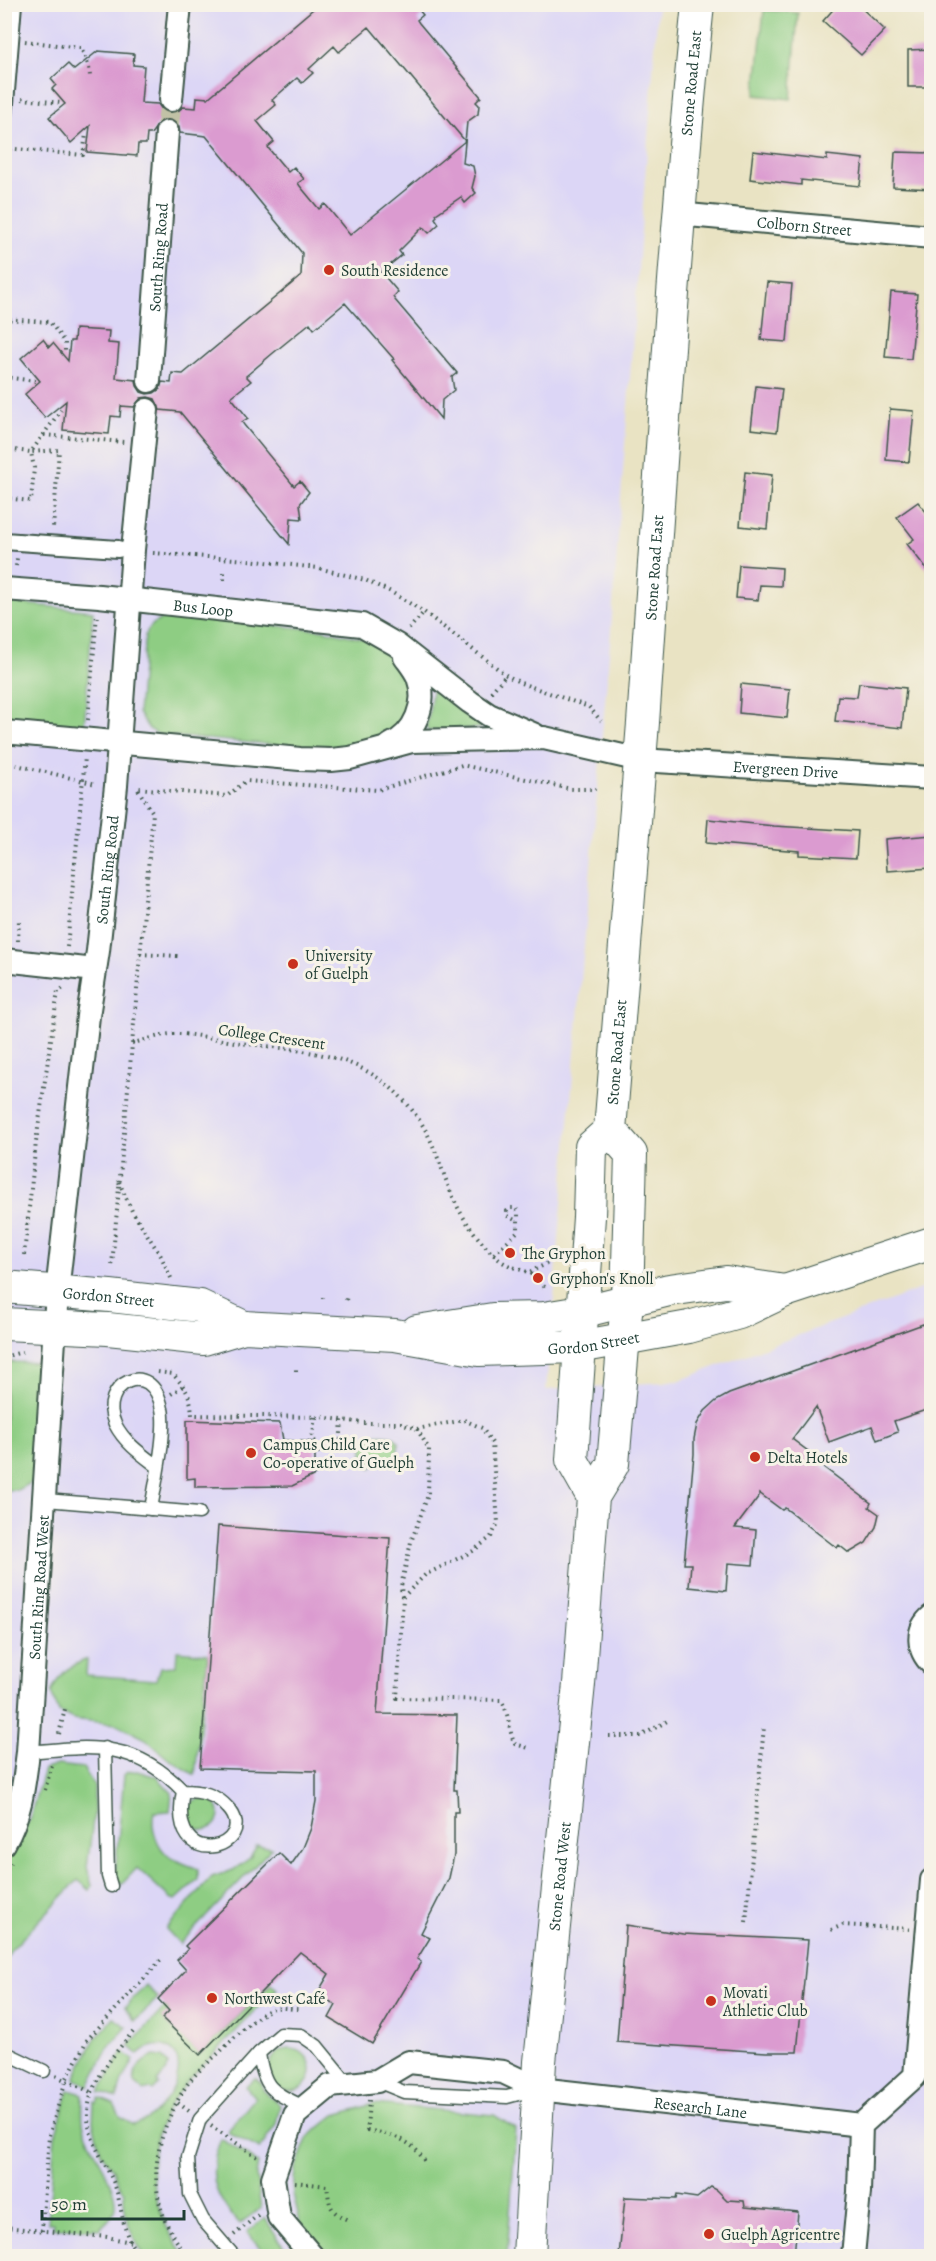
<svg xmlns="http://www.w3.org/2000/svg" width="936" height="2261" font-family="Alegreya,serif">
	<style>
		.built { fill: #dcd6f6 }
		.green { fill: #8ecd83; stroke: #56855c; stroke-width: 1.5 }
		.building { fill: #db9bd0; fill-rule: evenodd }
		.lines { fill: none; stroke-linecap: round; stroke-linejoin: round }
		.minor-tunnel { stroke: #c1c2a6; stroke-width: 22; stroke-dasharray: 22 11; stroke-linecap: butt }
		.service-casing { stroke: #3d5649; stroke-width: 15 }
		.pedestrian-casing { stroke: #3d5649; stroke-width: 20 }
		.minor-casing { stroke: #3d5649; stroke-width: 26 }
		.secondary-casing { stroke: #3d5649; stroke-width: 34 }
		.path { stroke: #3d5649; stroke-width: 4; stroke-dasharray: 1.5 4.5; stroke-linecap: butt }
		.service { stroke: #fff; stroke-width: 12 }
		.pedestrian { stroke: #fff; stroke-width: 16 }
		.minor { stroke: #fff; stroke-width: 22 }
		.secondary { stroke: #fff; stroke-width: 32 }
		.poi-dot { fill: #c8321e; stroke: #f7f3e8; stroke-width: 2 }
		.labels { text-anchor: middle; stroke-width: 6; stroke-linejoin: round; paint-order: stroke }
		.street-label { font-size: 16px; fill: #1f3d34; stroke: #f7f3e8 }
		.poi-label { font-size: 16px; fill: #1f3d34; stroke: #f7f3e8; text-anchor: start }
	</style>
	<rect width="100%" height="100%" fill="#f7f3e8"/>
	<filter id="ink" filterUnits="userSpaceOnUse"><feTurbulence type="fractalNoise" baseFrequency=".0167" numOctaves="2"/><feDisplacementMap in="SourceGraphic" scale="12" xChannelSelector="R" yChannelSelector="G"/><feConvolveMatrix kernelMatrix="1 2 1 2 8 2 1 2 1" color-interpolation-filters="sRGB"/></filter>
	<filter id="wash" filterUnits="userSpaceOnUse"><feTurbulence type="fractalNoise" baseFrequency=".008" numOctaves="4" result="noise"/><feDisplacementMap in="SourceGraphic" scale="24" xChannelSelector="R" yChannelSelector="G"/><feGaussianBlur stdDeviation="1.35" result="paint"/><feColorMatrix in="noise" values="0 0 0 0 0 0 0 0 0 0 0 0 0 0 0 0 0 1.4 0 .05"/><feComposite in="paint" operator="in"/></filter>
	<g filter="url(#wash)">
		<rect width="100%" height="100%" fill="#e9e3c3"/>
		<path class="built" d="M5,5H658L610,643L546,1390L678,1381L931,1285V2256H5Z"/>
		<g class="green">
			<path d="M764,10L798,13L791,99L755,95Z"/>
			<path d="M4,602L93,611L84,728L5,721Z"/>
			<path d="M169,616L324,630L363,639L390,652L407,669L414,686L410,719L391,737L363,745L336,750L160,735L149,729L138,713L145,635C151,624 157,620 169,616Z"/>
			<path d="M432,690L439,693L468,717L476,721L481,728L428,731L426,727L429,715Z"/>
			<path d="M12,1362L43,1363L33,1482L17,1490H5V1364Z"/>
			<path d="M376,1434L393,1436L399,1442L396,1465H392C384,1459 378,1461 371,1468L363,1459V1446Z"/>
			<path d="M177,1651L208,1654L195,1775L167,1758L146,1739L116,1724L73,1719L59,1712L51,1693C60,1672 67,1668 87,1659L86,1675L156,1680L160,1667L176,1666Z"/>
			<path d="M58,1765L83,1768L94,1785V1813L87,1867L92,1886L90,1890L78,1880L11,1950L5,1962V1864L16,1846L30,1817L44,1769Z"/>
			<path d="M137,1771L157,1777L172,1793L170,1811L154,1812C150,1827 157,1848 170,1857C178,1862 189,1865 198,1869V1880L176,1900L170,1898L137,1868L121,1885L115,1874L124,1775L128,1772Z"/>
			<circle cx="203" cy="1814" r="16"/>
			<path d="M257,1845L272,1848L180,1944L166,1929L212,1877L233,1870L250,1858Z"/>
			<path d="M271,1984L277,1989C257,2009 238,2029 219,2049C206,2062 192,2075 181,2089C139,2143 146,2202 184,2255L182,2256H145C132,2239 123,2215 124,2192L119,2186L113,2169L101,2153L93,2123L94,2102L97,2103L99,2098L114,2104L121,2118L133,2125C154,2120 175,2094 178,2073C182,2045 157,2038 138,2054L129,2046L165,2007L169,2011L162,2018L200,2055Z"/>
			<path d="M146,1985L158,1998L135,2021L125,2007Z"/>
			<path d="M114,2018L127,2027L108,2048L89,2086L75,2079L93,2042Z"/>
			<circle cx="290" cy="2070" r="21"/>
			<path d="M123,2052L134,2060L122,2081L117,2098L99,2092Z"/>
			<path d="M154,2056L163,2057L168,2064L167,2071L157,2082L159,2084L153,2090L150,2089L144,2091L135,2083C132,2069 142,2061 154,2056Z"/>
			<path d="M255,2078L262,2084L263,2090L280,2105L276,2124L260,2149L227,2132L255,2098L246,2087Z"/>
			<path d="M69,2090L83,2094C83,2104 81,2117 84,2127C91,2149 117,2185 115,2206C114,2216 106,2223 99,2229L53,2228V2223H48L55,2136Z"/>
			<path d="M374,2104L494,2115L516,2129L507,2256H329L300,2222L293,2194L295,2169L308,2137L335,2115Z"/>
			<path d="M221,2139L258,2163L256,2175L261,2208L239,2224C214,2196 206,2175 221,2139Z"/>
			<path d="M265,2218L290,2256H267L247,2232Z"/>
		</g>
		<g id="blocks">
			<g class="building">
				<path d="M319,4H414L423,15L417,20L419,23L481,97L476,102L479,105L478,114L467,122L463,163L473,166L475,176L472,188L476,193L465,203L461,197L436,214L437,216L435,218L439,224L429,233L423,227L399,251L402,255L381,272L398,292L393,297L395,300L457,373L452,377L454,390L442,400L441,419L392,360L394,359L345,303L314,329L310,323L272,354L246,376L251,381L231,397L248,418L242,422L244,425L294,486L300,481L309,492L300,504L302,519L291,518L289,544L180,412L160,410L155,399L148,397L141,398L134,407L121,406L120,417L111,416L109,434L63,430L66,401L45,418L25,394L40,381L21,358L43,339L49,347L53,343L68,361L70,341H74L75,329L109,331L108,343L119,344L116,378L136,380L137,386L141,392L147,394L154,393L160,389L162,382L171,383L172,373L183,374L301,276L302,253L206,136L180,133L179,127L175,121L167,119L161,120L151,134H147L146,144H138L137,156L87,152L90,126L71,143L49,117L65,104L52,89L56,85L51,79L68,64L74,70L98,51L134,54L133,65L144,66L141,103L158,104L163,111L169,113L177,112L183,107L196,108L197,97L208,98ZM369,27L465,141L350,235L325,204L319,209L300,186L298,183L304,179L294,167L288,172L269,149L268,147L274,142L257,121L276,105L272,100L297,78L302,83L313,73L309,69L334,46L339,52Z"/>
				<path d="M838,4H857L885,30L861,55L823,21Z"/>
				<path d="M932,49V87H908V50Z"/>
				<path d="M753,151L827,160V155L863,159L860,186L801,180V185L750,179Z"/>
				<path d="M895,152L932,153V189L893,187Z"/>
				<path d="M767,282L792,284L787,342L761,340Z"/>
				<path d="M891,292L917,294L911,359L885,357Z"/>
				<path d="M756,386L782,389L777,432L751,429Z"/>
				<path d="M890,409L914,411L909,462L886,460Z"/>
				<path d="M745,472L772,475L767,529L740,526Z"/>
				<path d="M918,502L932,519V576L907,544L914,539L897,517Z"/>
				<path d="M739,565L782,568L781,586L760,585L758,600L736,598Z"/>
				<path d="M859,683L906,688L902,728L835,721L838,696L857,697Z"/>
				<path d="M741,684L790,689L787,718L739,713Z"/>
				<path d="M708,819L774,826L858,831L856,858L799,855V851L706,843Z"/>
				<path d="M932,835V868L887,871L885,839Z"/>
				<path d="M923,1324L932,1348V1408L894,1421L898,1432L877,1440L872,1426L829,1442L816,1407L792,1439L820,1460L818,1463L871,1503L869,1507L879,1514L876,1527L866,1543L849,1553L839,1545L837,1548L785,1508L782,1510L759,1493V1496L735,1528L756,1530L753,1565L728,1563L726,1591L689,1587L691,1564H684L694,1454V1439L697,1424L705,1411L716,1401L729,1394Z"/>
				<path d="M187,1420L280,1423L283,1440L315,1442V1475L292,1486L195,1487V1478L187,1479Z"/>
				<path d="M218,1526L390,1538L377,1714L457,1715L454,1790H457L458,1812H454V1855L449,1878L421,1933L430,1938L417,1959L421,1962L372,2044L329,2018L336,2005L317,1994L329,1974L300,1952L200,2055L162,2018L169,2011L158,1999L186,1970L177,1960L188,1949L185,1946L279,1853L291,1865L303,1848L311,1828L316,1801V1771L200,1768Z"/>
				<path d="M626,1925L683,1934L808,1940L797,2052H766L617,2042Z"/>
				<path d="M711,2187L717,2190L727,2200L744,2201L745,2207L798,2212L794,2256H619L625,2197L676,2199L677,2195L697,2198Z"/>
			</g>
		</g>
	</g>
	<g filter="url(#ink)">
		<use href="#blocks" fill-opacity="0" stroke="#3d5649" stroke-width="1.5"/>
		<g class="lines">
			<path class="minor-tunnel" d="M167,132L171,100"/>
			<g class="service-casing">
				<g id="service">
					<path d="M46,1500L199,1513"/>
					<path d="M151,1509C155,1484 167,1431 162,1409C152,1355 97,1385 115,1424C124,1442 141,1454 157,1466"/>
					<path d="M105,1748L108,1876L111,1886"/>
					<path d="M28,1752C93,1746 134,1740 183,1791C166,1879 263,1845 228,1808C216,1794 201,1791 183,1791"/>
					<path d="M4,2052L44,2071"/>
					<path d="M377,2081L404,2092L507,2097L537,2089"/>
					<path d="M304,2107C273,2092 264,2090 259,2053L281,2034L301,2035L317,2046L348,2084"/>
					<path d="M234,2256L203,2220L190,2194L188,2157L200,2119L259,2053"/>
				</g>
			</g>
			<g class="pedestrian-casing">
				<g id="pedestrian">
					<path d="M4,116L13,4"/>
					<path d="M4,541L118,549"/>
				</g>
			</g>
			<g class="minor-casing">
				<g id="minor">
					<path d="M171,100L180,4"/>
					<path id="s1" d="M677,214L932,237"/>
					<path id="s2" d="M149,381L167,132"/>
					<path id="s3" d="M4,589L99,596L362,625L397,645L470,702L489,715L535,735"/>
					<path id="s4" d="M4,732L300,759L331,760L350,758L412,741L544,738L640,760L932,778"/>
					<path d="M390,745C415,734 428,703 418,677C415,670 410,664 405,657"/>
					<path d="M4,960L95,970"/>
					<path d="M932,1616C915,1630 918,1651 932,1664"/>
					<path id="s5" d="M4,1844C21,1815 24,1784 28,1752L57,1292L88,1016L98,951L116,786L133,550L147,410"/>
					<path id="s6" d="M312,2256L279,2217L273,2178L295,2115L330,2086L377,2081L409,2062L503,2072L539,2089L861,2125"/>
					<path d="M853,2256L859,2192L861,2125L915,2076L932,1880"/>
				</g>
			</g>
			<g class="secondary-casing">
				<g id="secondary">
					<path id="s7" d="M4,1287L110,1296L200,1306L244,1327"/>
					<path id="s8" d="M4,1324L108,1329L204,1339L244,1327L395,1335L479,1350L579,1347L689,1327L739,1313L785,1291L932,1243"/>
					<path d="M417,1331L493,1319L544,1318L581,1312L669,1290L726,1282L785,1291"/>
					<path d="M593,1497L572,1460L589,1217L591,1147L610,1130"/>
					<path id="s9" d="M529,2256L540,2062L579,1684L593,1497L613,1464L627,1301L631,1154L610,1130C620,994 633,859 643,723C660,483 674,244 698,4"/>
				</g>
			</g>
			<g class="path">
				<path d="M25,41L81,48L89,67L90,76"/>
				<path d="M22,99L61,103"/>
				<path d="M4,148L83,155L86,134"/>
				<path d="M4,319L50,322L65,343V352"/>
				<path d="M4,377L36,381"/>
				<path d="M44,435L124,442"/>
				<path d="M4,449L31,452L61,410"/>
				<path d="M4,498L31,501L34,468L31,452L59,450L53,528"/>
				<path d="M153,553L248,560L318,568L365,580L391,592L424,612L506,675L521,683L589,707L601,721"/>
				<path d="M16,566L17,558"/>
				<path d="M224,580V572"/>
				<path d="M409,629L424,612"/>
				<path d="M491,692L506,675"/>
				<path d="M88,720L97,614"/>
				<path d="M4,762L96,784"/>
				<path d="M18,941L19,920"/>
				<path d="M67,947L85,757"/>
				<path d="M140,954L178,956"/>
				<path d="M132,1043C144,1041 162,1034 172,1034C191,1033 220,1040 240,1043C314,1052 374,1053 420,1121C441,1153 445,1192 468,1224C476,1236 489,1252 501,1261C521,1274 528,1265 546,1289"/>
				<path d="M119,1182L132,1211L161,1256L171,1278"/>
				<path d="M494,1254L518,1231V1212L516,1208H511L507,1211V1216L517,1221"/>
				<path d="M24,1255L36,1142L58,991L64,988"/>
				<path d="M112,1265L153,813L137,788L227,796L246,781L378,790L462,765L571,789H596"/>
				<path d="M530,1272L564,1255"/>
				<path d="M323,1299V1294"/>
				<path d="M346,1300L347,1296"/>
				<path d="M4,1357L22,1352"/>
				<path d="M296,1371V1366"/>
				<path d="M158,1372L173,1374C186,1389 191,1395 192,1415L320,1417L364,1423H401L417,1429L464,1420L482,1428L492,1443L498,1523L491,1537L473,1551L425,1575L403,1597L397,1698L501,1700C510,1714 508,1731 515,1744L529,1748"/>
				<path d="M171,1394L183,1386"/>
				<path d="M315,1417L312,1437L317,1444L319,1452H331L340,1446L342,1420"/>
				<path d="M402,1597L401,1586L411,1542L428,1495L429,1449L417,1429"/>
				<path d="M59,1734L65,1709"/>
				<path d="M609,1736H641L669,1720"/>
				<path d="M45,1790L52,1765"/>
				<path d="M4,1874L12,1862"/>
				<path d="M746,1922L764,1726"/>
				<path d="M831,1930L843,1925L910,1929"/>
				<path d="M133,2032C109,2060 78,2095 91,2134C97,2153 109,2169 116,2189C121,2205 123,2228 130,2242C133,2247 138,2252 142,2256"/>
				<path d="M56,2076L91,2092"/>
				<path d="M369,2100L367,2130C393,2135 413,2139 426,2164"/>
				<path d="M178,2103L189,2111"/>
				<path d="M211,2126L259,2158"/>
				<path d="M295,2182L327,2186C330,2207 329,2211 348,2220"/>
				<path d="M4,2227L107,2237L130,2242"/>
				<path d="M42,2231L49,2136L66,2080L87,2040L163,1958"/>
				<path d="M234,2235L258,2215"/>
				<path d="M188,2256C143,2204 150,2146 183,2091C192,2075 208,2063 221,2051C234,2037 257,2014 275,2008C281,2007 291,2009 298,2009"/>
			</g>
			<use href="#service" class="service"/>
			<use href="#pedestrian" class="pedestrian"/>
			<use href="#minor" class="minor"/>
			<use href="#secondary" class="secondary"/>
		</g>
	</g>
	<g class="poi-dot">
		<circle cx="329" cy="270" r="6"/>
		<circle cx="293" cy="964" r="6"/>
		<circle cx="510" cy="1253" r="6"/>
		<circle cx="538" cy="1278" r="6"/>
		<circle cx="251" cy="1453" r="6"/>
		<circle cx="755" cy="1457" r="6"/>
		<circle cx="212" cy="1998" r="6"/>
		<circle cx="711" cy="2001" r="6"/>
		<circle cx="709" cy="2234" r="6"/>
	</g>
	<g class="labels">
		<g class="street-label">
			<text dy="6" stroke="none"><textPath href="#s9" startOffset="2193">Stone Road East</textPath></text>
			<text dy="6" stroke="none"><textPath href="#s1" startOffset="128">Colborn Street</textPath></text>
			<text dy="6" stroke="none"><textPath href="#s2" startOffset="124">South Ring Road</textPath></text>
			<text dy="6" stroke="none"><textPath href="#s9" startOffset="1707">Stone Road East</textPath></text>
			<text dy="6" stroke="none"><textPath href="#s3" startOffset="200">Bus Loop</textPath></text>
			<text dy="6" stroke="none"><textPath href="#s4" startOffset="788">Evergreen Drive</textPath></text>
			<text dy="6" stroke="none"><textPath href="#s5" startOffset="982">South Ring Road</textPath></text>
			<text transform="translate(272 1036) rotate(8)" y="6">College Crescent</text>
			<text dy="6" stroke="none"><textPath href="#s9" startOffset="1221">Stone Road East</textPath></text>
			<text dy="6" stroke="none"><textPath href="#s7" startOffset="105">Gordon Street</textPath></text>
			<text dy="6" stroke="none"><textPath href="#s8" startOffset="594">Gordon Street</textPath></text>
			<text dy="6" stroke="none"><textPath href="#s5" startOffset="261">South Ring Road West</textPath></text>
			<text dy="6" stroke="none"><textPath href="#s9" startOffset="381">Stone Road West</textPath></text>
			<text dy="6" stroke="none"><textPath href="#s6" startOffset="584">Research Lane</textPath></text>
		</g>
		<g class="poi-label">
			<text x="341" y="276">South Residence</text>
			<text x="305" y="961">University<tspan x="305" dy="18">of Guelph</tspan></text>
			<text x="522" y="1259">The Gryphon</text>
			<text x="550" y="1284">Gryphon's Knoll</text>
			<text x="263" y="1450">Campus Child Care<tspan x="263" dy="18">Co-operative of Guelph</tspan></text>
			<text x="767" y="1463">Delta Hotels</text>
			<text x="723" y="1998">Movati<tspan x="723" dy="18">Athletic Club</tspan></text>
			<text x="224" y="2004">Northwest Café</text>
			<text x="721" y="2240">Guelph Agricentre</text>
		</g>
	</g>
	<rect width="936" height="2261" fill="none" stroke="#f7f3e8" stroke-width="24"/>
	<path d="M42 2210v9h142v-9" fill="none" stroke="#1f3d34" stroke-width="3"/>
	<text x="51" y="2210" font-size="18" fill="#1f3d34" stroke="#f7f3e8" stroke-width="4.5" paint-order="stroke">50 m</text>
</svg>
